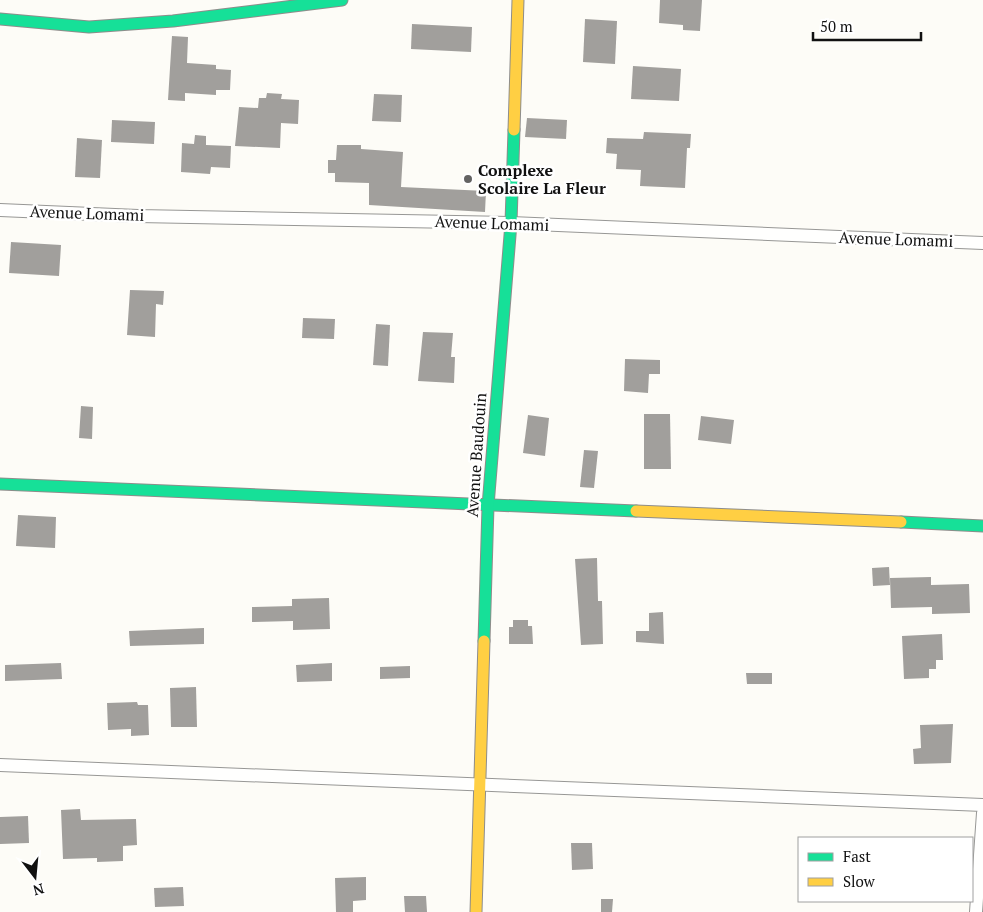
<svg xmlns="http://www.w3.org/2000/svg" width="983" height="912" font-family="'PT Serif',serif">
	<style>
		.building { fill: #a19f9c }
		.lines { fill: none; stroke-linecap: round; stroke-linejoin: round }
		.street-casing { stroke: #979795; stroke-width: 14 }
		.fast-casing { stroke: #8e8d8b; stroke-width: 13 }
		.slow-casing { stroke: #8e8d8b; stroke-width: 13 }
		.street { stroke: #fffffe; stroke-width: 12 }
		.fast { stroke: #16e098; stroke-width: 11 }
		.slow { stroke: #ffcf43; stroke-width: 11 }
		.poi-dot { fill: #646362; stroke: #fff; stroke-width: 2 }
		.labels { text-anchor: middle; stroke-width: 5; stroke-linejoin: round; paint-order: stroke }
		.poi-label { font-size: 16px; font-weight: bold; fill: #111; stroke: #fff; text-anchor: start }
		.street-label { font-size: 16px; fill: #111; stroke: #fff }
	</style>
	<rect width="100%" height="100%" fill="#fdfcf7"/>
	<g class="building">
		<path d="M660,0H702L700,31L683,30V25L659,23Z"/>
		<path d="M585,19L617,21L615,64L583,62Z"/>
		<path d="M412,24L472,27L471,52L411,49Z"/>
		<path d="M172,36L188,37L187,63L216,65V69L231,70L230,90H216V95L185,93V101L168,100Z"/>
		<path d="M633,66L681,69L679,101L631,99Z"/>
		<path d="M267,93L282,94L281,99L299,100L298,124L281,123L280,148L235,146L239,107L258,108L259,98H266Z"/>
		<path d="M374,94L402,95L401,122L372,121Z"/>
		<path d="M527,118L567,120L566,139L525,137Z"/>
		<path d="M112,120L155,122L154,144L111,142Z"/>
		<path d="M644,132L691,134L690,148H687L685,188L640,186L641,170L616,169L617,154L606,153L607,138L643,139Z"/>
		<path d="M195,135L206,136V145L231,146L230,168L211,167L210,174L181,172L182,143L194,144Z"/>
		<path d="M77,138L102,140L100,178L75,177Z"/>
		<path d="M337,145H361V149L403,152L401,187L486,191L485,212L369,205V183L335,182V173H328V160H336Z"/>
		<path d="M11,242L61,245L59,276L9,273Z"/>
		<path d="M130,290L164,291L163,305L156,304L155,337L127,335Z"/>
		<path d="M303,318L335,319L334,339L302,338Z"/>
		<path d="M376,324L390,325L388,366L373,365Z"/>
		<path d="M423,332L453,333L451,357H455L454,383L418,381Z"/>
		<path d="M625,359L660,360V374H649L648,393L624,391Z"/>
		<path d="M81,406L93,407L92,439L79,438Z"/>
		<path d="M644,414H670L671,469H644Z"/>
		<path d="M528,415L549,418L545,456L523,453Z"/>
		<path d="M701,416L734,420L731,444L698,440Z"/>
		<path d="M584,450L598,451L594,488L580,487Z"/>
		<path d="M18,515L56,517L55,548L16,546Z"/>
		<path d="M597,558L598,601H602L603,644L581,645L575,559Z"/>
		<path d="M889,567L890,585L873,586L872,568Z"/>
		<path d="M931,577V585L969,584L970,613L932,614V607L891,608L890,578Z"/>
		<path d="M329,598L330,629L293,630V621L252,622V607L292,606V599Z"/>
		<path d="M663,612L664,644L636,642V631H649V613Z"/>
		<path d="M513,620H528V626H532L533,644H509V627H513Z"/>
		<path d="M204,628V644L130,646L129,631Z"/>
		<path d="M942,634L943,660H936V669H929V678L904,679L902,636Z"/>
		<path d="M61,663L62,679L5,681V665Z"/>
		<path d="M332,663V681L297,682L296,665Z"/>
		<path d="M410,666V678L380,679V667Z"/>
		<path d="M746,673H772V684H747Z"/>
		<path d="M196,687L197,727H171L170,688Z"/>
		<path d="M137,702L138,705H148L149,735L131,736V729L108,730L107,703Z"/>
		<path d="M953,724L951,763L914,764L913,749L921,748L920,725Z"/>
		<path d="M80,809L81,820L136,819L137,845L123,846V861L97,862V858L63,859L61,810Z"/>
		<path d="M28,816L29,843L0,844V817Z"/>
		<path d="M571,843H592L593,869L572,870Z"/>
		<path d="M366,877V900L353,901V912H336L335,878Z"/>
		<path d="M183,887L184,906L155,907L154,888Z"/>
		<path d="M404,896H426L427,912H405Z"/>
		<path d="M601,899H613L612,912H601Z"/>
	</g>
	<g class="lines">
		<g class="street-casing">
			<g id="street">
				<path d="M0,210L138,216L511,223L983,243"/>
				<path d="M0,765L983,805"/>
				<path d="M976,912L983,813"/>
			</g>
		</g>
		<g class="fast-casing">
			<g id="fast">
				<path d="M0,19L89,27L173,21L342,0"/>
				<path d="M0,484L636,511"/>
				<path d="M901,522L983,526"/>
				<path d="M484,641L488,506L511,223L514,130"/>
			</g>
		</g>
		<g class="slow-casing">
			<g id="slow">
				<path d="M514,130L518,0"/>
				<path d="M636,511L901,522"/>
				<path d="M476,912L484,641"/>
			</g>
		</g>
		<use href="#street" class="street"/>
		<use href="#fast" class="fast"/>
		<use href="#slow" class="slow"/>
	</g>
	<circle class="poi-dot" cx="468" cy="179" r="5"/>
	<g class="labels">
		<g class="poi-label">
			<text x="478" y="176">Complexe<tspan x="478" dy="18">Scolaire La Fleur</tspan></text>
		</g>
		<g class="street-label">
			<text transform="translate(87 213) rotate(2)" y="6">Avenue Lomami</text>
			<text transform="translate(492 223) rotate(2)" y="6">Avenue Lomami</text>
			<text transform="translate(896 239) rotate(2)" y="6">Avenue Lomami</text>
			<text transform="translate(476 455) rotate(-86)" y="6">Avenue Baudouin</text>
		</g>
	</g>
	<rect x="798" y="837" width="175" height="65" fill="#ffffff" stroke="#a0a0a0"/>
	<rect x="808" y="853" width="25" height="8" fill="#16e098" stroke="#a0a0a0"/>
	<text x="843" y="862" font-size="15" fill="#111111">Fast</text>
	<rect x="808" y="878" width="25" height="8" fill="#ffcf43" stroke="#a0a0a0"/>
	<text x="843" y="887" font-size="15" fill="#111111">Slow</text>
	<g transform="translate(35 877) rotate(164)" stroke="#ffffff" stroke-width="4" paint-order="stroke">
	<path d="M0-4L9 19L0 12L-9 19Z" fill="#111111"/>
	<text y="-8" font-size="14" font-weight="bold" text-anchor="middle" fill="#111111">N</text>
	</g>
	<path d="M813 32v8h108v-8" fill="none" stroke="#111111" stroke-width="2.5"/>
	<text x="820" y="32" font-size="15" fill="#111111" stroke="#ffffff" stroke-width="4" paint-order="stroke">50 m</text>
</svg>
